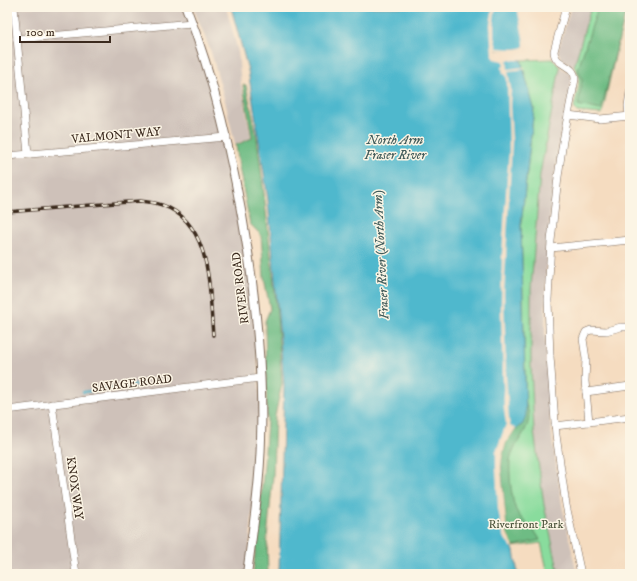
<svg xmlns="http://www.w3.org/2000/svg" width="637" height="581" font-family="'IM FELL DW Pica',serif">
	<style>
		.industrial { fill: #cec1b9 }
		.green { fill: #89dc9d; stroke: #62835e }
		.forest { fill: #6ebc84; stroke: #547351 }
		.water { fill: #4fb8cd; stroke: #457176 }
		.pier { fill: #f5dcc0 }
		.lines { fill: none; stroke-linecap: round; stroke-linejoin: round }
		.stream { stroke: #4fb8cd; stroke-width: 2 }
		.minor-casing { stroke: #7c6857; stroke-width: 8 }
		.tertiary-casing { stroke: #7c6857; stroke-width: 10 }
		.minor { stroke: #fff; stroke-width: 7 }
		.tertiary { stroke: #fff; stroke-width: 8 }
		.rail-casing { stroke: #3b2a1e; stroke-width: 3.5 }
		.rail { stroke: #fcf5e5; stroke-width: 2; stroke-dasharray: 6; stroke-linecap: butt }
		.labels { text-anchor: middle; stroke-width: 3; stroke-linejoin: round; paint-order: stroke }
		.street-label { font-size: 12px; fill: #3b2a1e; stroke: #fcf5e5 }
		.park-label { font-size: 12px; fill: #4e563e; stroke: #fcf5e5 }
		.water-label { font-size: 13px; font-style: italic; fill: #425c5b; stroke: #fcf5e5 }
	</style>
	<rect width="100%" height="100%" fill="#fcf5e5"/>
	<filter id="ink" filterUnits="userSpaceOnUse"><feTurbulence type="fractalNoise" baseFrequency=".025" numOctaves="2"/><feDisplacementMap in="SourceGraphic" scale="8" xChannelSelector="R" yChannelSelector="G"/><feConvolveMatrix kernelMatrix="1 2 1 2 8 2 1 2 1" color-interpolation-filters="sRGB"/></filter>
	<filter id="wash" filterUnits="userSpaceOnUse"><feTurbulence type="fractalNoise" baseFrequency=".012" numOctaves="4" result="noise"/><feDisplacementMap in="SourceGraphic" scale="16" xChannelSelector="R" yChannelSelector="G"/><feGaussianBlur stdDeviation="0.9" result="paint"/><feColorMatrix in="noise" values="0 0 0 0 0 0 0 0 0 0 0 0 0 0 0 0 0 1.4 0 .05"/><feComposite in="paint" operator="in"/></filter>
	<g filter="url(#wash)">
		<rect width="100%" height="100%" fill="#f5dcc0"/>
		<g class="industrial">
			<path d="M7,7H186L215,90L252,285L261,412L247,574H7Z"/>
			<path d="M193,7H226L238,52L241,84L251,138L235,144L225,101L211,52Z"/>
			<path d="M571,7H591L574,67L561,58L558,51Z"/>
			<path d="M560,67L570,74L572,80L559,141L550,215L546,277L545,335L550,418L553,444L562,504L577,574H559L544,505L534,431L531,364V288L540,174Z"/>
		</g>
		<g class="green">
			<path d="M591,7H626L602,114L577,112L574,108C576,94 584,78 574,67Z"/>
			<path d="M509,59L518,60L529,93L521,60L552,59L560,67L540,174L531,288V364L534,431L544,505L559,574H548L541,543L513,547L506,534L501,467V451L510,433L523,424L526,415L521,225L534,108L531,100L533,113L531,135L520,218L521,293L520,339L525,415C523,422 519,431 510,426L507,400L504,295L512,141L510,105L511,89L507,60Z"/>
		</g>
		<g class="forest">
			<path d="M598,7H627L601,110L578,105L582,80L578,69Z"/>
			<path d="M243,85H246L257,138L264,193L276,302L282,383L275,416L273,476L267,538L268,574H253L264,466L267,421L265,321L270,309L264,278L261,235L250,224L239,167L236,145L252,138Z"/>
			<path d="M524,399C525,403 528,409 529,413C530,433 512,443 510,461C509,472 511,493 514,504C517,520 534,526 540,540L513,546L507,533L501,467L502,457L506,443L516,428Z"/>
		</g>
		<path class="water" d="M231,7H518L525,43L523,49L495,50L496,58L521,60L534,108L521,225L526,415L523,424L510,433L501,451V467L506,534L514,551L518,574H279L284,385L268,200L248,70Z"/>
		<path class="pier" d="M493,7H496L494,19V37L497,48L514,49L521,48L524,46V42L517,7H521L527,43L524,49L521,52L496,50V55L518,57V60H507L508,69L525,67L526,69L508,71L511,89L510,105L512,141L504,295L506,375L509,419L510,426L516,428L506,443L502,457L501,467L507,533L514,547H511L505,539L502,531L498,509L496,469V452L506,424L504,409L501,312L502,254L509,150L507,79L505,74H503L502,67L504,66L503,61L494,59L492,56L490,25Z"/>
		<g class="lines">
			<path class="stream" d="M83,392L143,384"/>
		</g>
	</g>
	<g filter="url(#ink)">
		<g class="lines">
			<g class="minor-casing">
				<g id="minor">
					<path d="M14,7L28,154"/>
					<path d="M566,7L554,51C554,66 575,64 575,79L563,141L558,177L551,241L548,300L550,356L556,435L566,505L581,574"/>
					<path d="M17,39L192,23"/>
					<path d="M568,115L600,119L630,116"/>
					<path d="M629,116L628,106L630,92"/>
					<path d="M7,156L227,137"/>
					<path d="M551,248L630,240"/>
					<path d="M586,392L630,386"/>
					<path d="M52,404L76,574"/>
					<path d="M7,410L260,378"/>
					<path d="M589,422L585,381L586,359L583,339L585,334L586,332L591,330L606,331L621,327H630"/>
					<path d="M555,426L630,417"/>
				</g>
			</g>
			<g class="tertiary-casing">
				<path id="tertiary" d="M186,7C217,86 235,168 248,252C257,314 263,377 261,439C260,484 253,529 247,574"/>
			</g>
			<use href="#minor" class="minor"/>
			<use href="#tertiary" class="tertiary"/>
			<g class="rail-casing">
				<path id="rail" d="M7,212L140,201C147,202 155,202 162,205C213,223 209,291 213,335"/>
			</g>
			<use href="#rail" class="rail"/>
		</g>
	</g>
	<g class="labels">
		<g class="street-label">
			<text transform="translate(116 135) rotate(-5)" y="4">VALMONT WAY</text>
			<text transform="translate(240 288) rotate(-97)" y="4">RIVER ROAD</text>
			<text transform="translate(132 383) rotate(-7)" y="4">SAVAGE ROAD</text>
			<text transform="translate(75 488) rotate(82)" y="4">KNOX WAY</text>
		</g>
		<g class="park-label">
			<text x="526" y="528">Riverfront Park</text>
		</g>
		<g class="water-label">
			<text x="395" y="144">North Arm<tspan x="395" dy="15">Fraser River</tspan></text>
			<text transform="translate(380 255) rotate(-93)" y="5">Fraser River (North Arm)</text>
		</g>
	</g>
	<rect width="637" height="581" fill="none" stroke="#fcf5e5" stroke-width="24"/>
	<path d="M20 36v6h90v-6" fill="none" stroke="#3b2a1e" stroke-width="2"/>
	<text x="26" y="36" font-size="12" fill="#3b2a1e" stroke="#fcf5e5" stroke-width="3" paint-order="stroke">100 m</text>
</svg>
